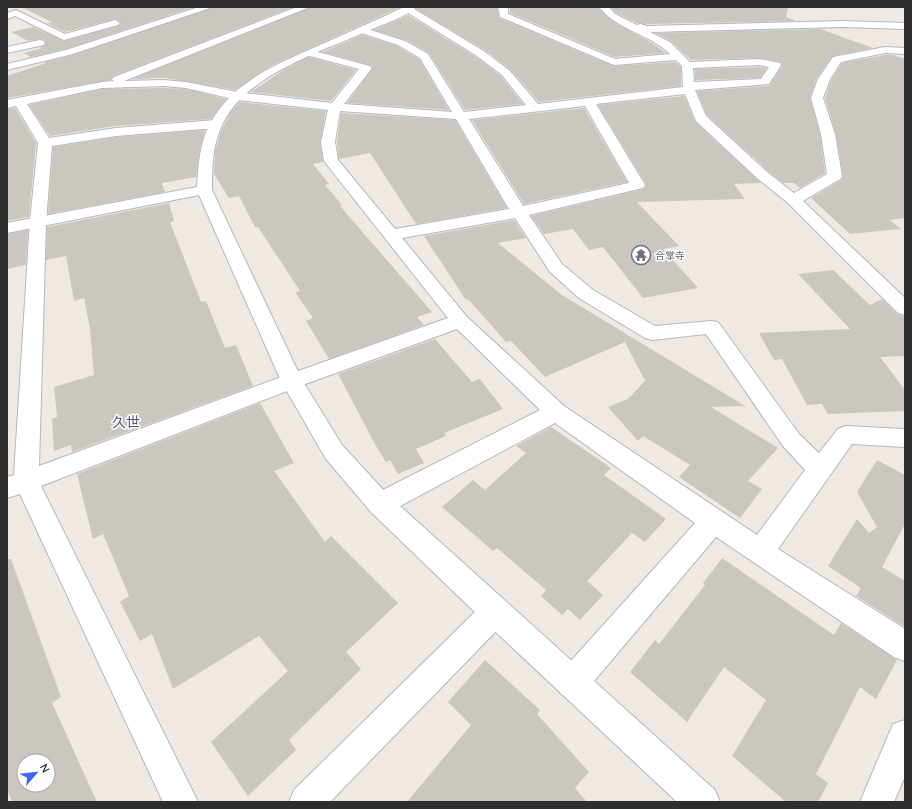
<svg xmlns="http://www.w3.org/2000/svg" width="912" height="809" font-family="Quicksand,'Noto Sans JP',sans-serif">
	<style>
		.building { fill: #cbc7bf; fill-rule: evenodd }
		.lines { fill: none; stroke-linecap: round; stroke-linejoin: round }
		.street-casing { stroke: #b4b7c1; stroke-width: 2 }
		.secondary-casing { stroke: #b4b7c1; stroke-width: 2 }
		.street { fill: #fff; fill-rule: evenodd }
		.secondary { fill: #fff; fill-rule: evenodd }
		.labels { text-anchor: middle; stroke-width: 3; stroke-linejoin: round; paint-order: stroke }
		.far-worship-label { font-size: 10px; fill: #5b616d; stroke: #fff; text-anchor: start }
		.quarter-label { font-size: 14px; fill: #4d5680; stroke: #fff }
	</style>
	<rect width="100%" height="100%" fill="#efe9e1"/>
	<g class="building">
		<path d="M21,7H194L66,49L31,57L24,53L42,48L40,47L46,44L45,40L40,39L28,41L11,32L33,27L64,41L118,26L121,23L115,19L65,32L47,23L52,22Z"/>
		<path d="M214,7H293L113,76L111,80L7,98V76L46,63L44,62L73,55Z"/>
		<path d="M311,7H400L271,66L235,90L186,81L164,78L132,79Z"/>
		<path d="M417,7H497L499,18L613,66L675,62L681,67V86L539,102L511,70L486,51L416,9Z"/>
		<path d="M510,7L598,8L614,22L652,43L666,53L615,57L510,13Z"/>
		<path d="M659,7H788L786,17L796,21L647,24L637,23L616,13L612,8Z"/>
		<path d="M408,15L476,57L501,76L523,104L465,110L429,53L406,40L374,30Z"/>
		<path d="M820,29L873,48L833,56L817,78L810,98L820,134L825,173L800,188L794,183H783L768,171L707,115L697,91L769,86L782,66L781,62L759,58L691,60L671,41L656,33Z"/>
		<path d="M362,35L397,46L419,59L449,110L347,103L373,67L370,65L322,52Z"/>
		<path d="M885,55H893L905,59V218L890,220L901,229L850,234L811,198L841,180L843,176L836,134L825,98L831,80L842,63Z"/>
		<path d="M309,57L356,70L331,101L251,92L285,69Z"/>
		<path d="M759,67L767,68L760,78L695,80V69Z"/>
		<path d="M164,88L186,89L226,99L211,119L116,126L50,136L29,105L102,89Z"/>
		<path d="M684,96L695,122L761,183L734,184L745,199L637,202L679,246L663,249L698,288L643,298L603,247L589,250L573,229L544,234L531,216L644,189L646,184L598,105Z"/>
		<path d="M240,102L326,111L320,142L323,162L313,164L329,184L325,185L342,205L340,206L432,312L417,317L424,325L329,359L306,321L313,318L295,292L300,291L258,227H255L239,196L229,198L214,174L215,152L221,131L231,112Z"/>
		<path d="M15,108L36,143L29,217L7,221V109Z"/>
		<path d="M584,108L627,182L524,204L472,120Z"/>
		<path d="M341,113L455,120L507,208L416,224L370,153L339,159L337,142Z"/>
		<path d="M205,130L199,153L196,177L162,183L165,192L48,214L53,147L116,137Z"/>
		<path d="M169,203L174,221L170,222L201,302L206,301L225,348L236,345L253,386L72,452L71,445L54,451L52,419L57,417L54,387L94,375L90,329L84,298L74,301L66,256L46,260L47,227Z"/>
		<path d="M514,220L526,238L498,243L562,295L745,406L711,407L778,448L748,481L762,489L740,518L679,477L690,465L643,436L638,441L608,407L628,399L645,381L625,342L545,377L511,341L506,342L468,299L466,300L424,236Z"/>
		<path d="M28,230L26,265L7,269V234Z"/>
		<path d="M833,270L870,305L882,299L897,314L905,316V356L880,357L905,390V411L828,414L822,404L807,405L782,359L774,360L759,333L850,329L798,274Z"/>
		<path d="M435,339L472,382L480,379L503,409L444,433L446,436L416,449L424,463L398,474L390,460L386,462L376,446L338,374Z"/>
		<path d="M260,403L294,463L274,471L325,542L331,536L398,603L346,652L361,669L289,740L296,750L248,796L211,742L288,671L259,636L173,689L152,634L140,641L120,602L129,596L103,534L93,539L77,474Z"/>
		<path d="M551,427L611,468L604,475L666,519L645,542L632,533L587,581L603,595L580,620L568,609L562,615L541,596L546,590L497,548L493,551L442,507L473,480L485,490L526,453L516,446Z"/>
		<path d="M877,460L905,475V524L882,567L905,581V627L856,596L861,588L828,566L857,519L869,533L877,527L857,492Z"/>
		<path d="M722,558L834,635L841,623L897,660L876,699L860,687L816,774L828,783L818,802H786L732,756L766,700L724,667L687,722L630,672L655,640L659,644L705,585L703,583Z"/>
		<path d="M7,559H11L61,697L52,703L97,802H12L7,789ZM24,761H48V785H24Z"/>
		<path d="M485,660L540,710L537,714L589,772L575,788L587,802H407L471,725L448,702Z"/>
	</g>
	<g class="lines">
		<g class="street-casing">
			<g id="street">
				<path d="M199,7H213L73,54L7,70V64L66,50Z"/>
				<path d="M297,7H310L124,81L164,80L186,82L237,92L332,103L359,69L306,55L305,53L310,50L370,66L372,68L344,104L452,112L420,58L398,45L358,32L356,30L358,28L361,27L405,41L428,54L464,112L526,105L502,75L477,56L405,11V7H411L485,52L510,71L538,104L683,87L682,66L676,60L614,65L500,17L498,7H508V14L615,59L670,54C650,34 617,30 599,7H609L615,14L637,25L641,24L647,26L843,21L905,23V29L843,27L650,32L670,42L690,62L759,59L780,63L781,65L769,84L695,90L706,116L767,172L794,193L827,174L821,134L811,98L818,79L833,57L885,47L905,48V54L885,53L841,62L830,79L823,98L835,134L842,176L840,179L803,201L905,298V315L898,313L788,203L757,178L696,121L685,94L596,104L645,185L643,188L529,215L562,264L593,290L655,326L711,321L718,322L799,434L819,453L838,429L846,426L905,429V447L852,444L778,549L905,629V661L894,657L716,537L583,694L572,699L561,694L556,683L561,672L695,523L555,423L389,512L380,515L371,512L367,504L371,496L540,410L457,329L300,386L41,486L198,802H163L20,494L7,498V477L14,475L30,222L38,143L16,106L7,108V100L102,82L114,81L112,79L114,77ZM759,65L769,67L761,79L694,82L693,68ZM164,86L186,88L237,100L328,110L321,142L324,161L448,318L284,376L39,466L46,222L52,146L116,136L216,128L222,124L216,120L116,128L49,138L27,104L102,88ZM585,106L629,183L523,206L469,119ZM340,111L456,119L509,209L395,229L338,160L335,142ZM515,218L550,272L579,298L645,338L652,340L706,334L783,446L805,470L757,535L564,406L467,317L402,238Z"/>
				<path d="M16,10L65,34L115,20L120,23L118,25L64,40L15,16L7,19V13Z"/>
				<path d="M40,40L44,41L45,43L44,45L7,53V47Z"/>
				<path d="M495,598L505,602L509,612L505,622L330,802H289L294,790L485,602Z"/>
				<path d="M905,720V776L894,802H860L893,724Z"/>
			</g>
		</g>
		<g class="secondary-casing">
			<path id="secondary" d="M404,7H416C408,16 381,25 370,30C321,52 240,76 220,130C212,149 212,170 212,190L302,380L342,445L389,496L715,790L720,802H677L485,622L371,512L326,459L281,381L199,195L7,233V223L197,187C198,165 200,141 211,122C234,81 277,64 318,46C346,33 375,21 404,7Z"/>
		</g>
		<use href="#street" class="street"/>
		<use href="#secondary" class="secondary"/>
	</g>
	<defs>
		<g id="temple-ring" transform="scale(1)"><circle r="9.5" fill="#fff" stroke="#6b7280" stroke-width="1.5"/><path d="M0-6L5-2H3V0L6.5 2.5H4V6H1.5V3h-3V6H-4V2.5H-6.5L-3 0V-2H-5Z" fill="#6b7280"/></g>
	</defs>
	<g fill-rule="evenodd">
		<use href="#temple-ring" x="641" y="255"/>
	</g>
	<g class="labels">
		<g class="far-worship-label">
			<text x="655" y="259">合掌寺</text>
		</g>
		<g class="quarter-label">
			<text x="126" y="427">久世</text>
		</g>
	</g>
	<rect width="912" height="809" fill="none" stroke="#2e2e2e" stroke-width="16"/>
	<g transform="translate(36 773) rotate(62)"><circle r="19" fill="#ffffff" stroke="#ababab"/>
	<path d="M0-3L7 15L0 10L-7 15Z" fill="#4264fb"/>
	<text y="-6" font-size="11" font-weight="bold" text-anchor="middle" fill="#2e2e2e">N</text>
	</g>
</svg>
